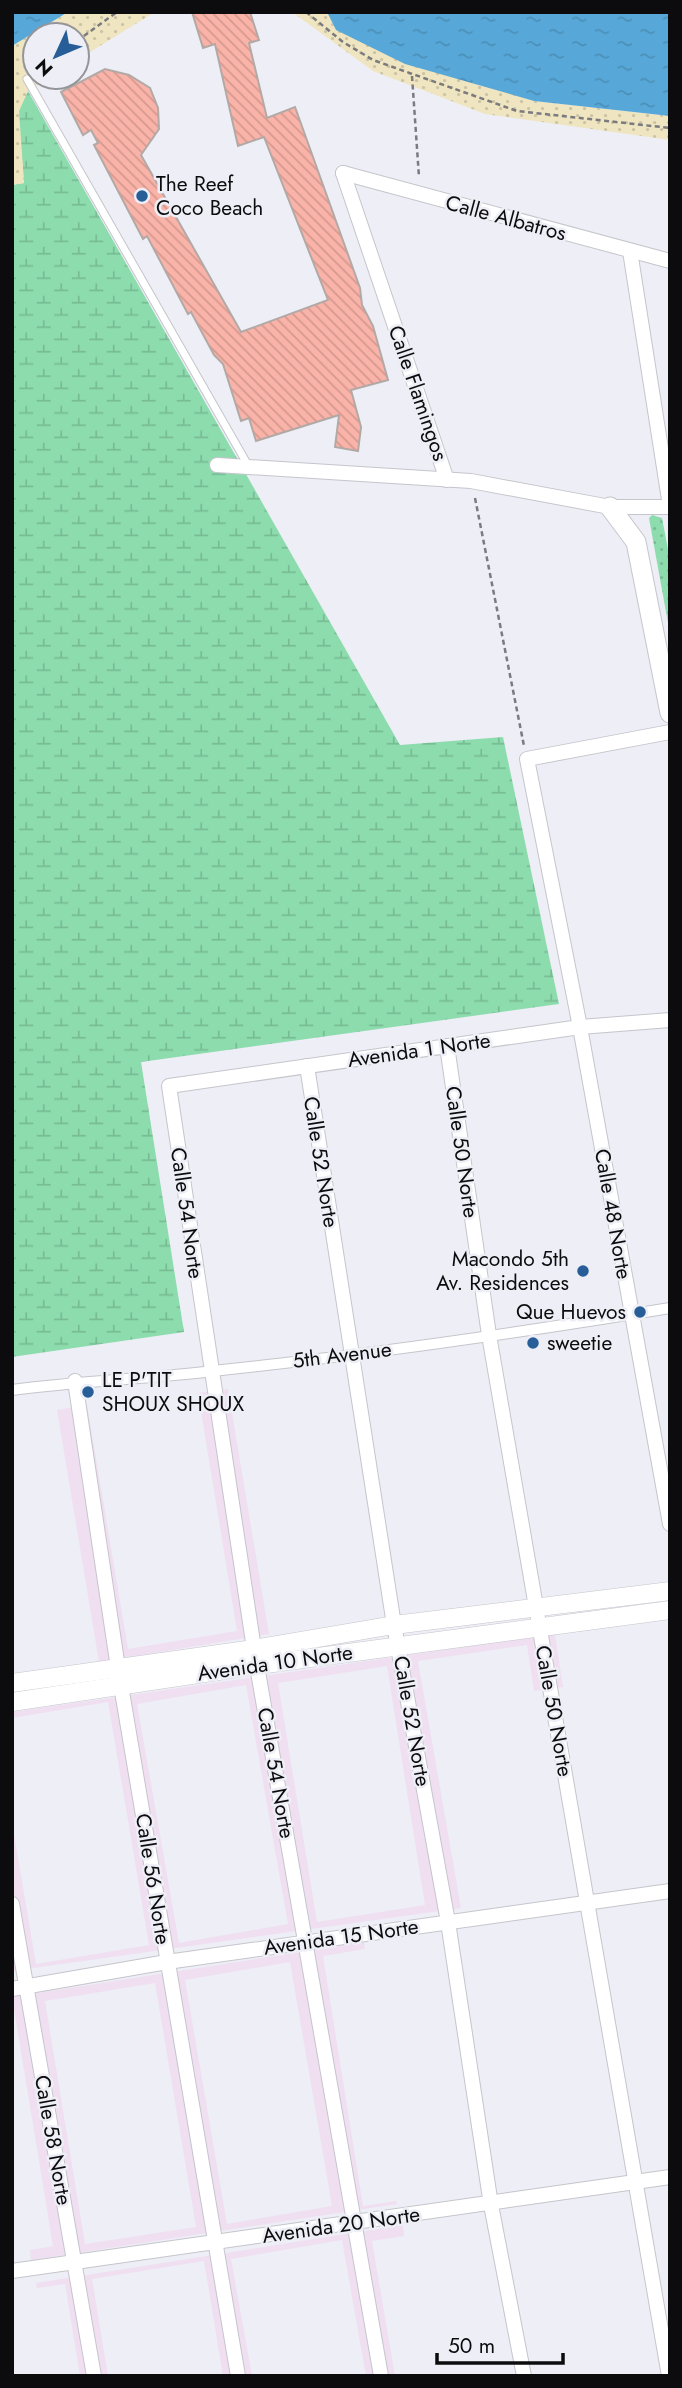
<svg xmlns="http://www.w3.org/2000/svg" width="682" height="2388" font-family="Jost,sans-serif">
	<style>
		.commercial { fill: #efdff1; fill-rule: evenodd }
		.grass { fill: url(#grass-dots) }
		.wetland { fill: url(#wetland-marsh) }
		.sand { fill: url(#sand-dots) }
		.water { fill: url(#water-ripples) }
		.building { fill: url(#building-back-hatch); stroke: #b2a9a7; stroke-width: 2 }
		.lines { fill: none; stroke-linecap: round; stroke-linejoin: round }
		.service-casing { stroke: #c5c5cc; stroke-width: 9 }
		.pedestrian-casing { stroke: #c5c5cc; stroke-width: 12 }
		.minor-casing { stroke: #c5c5cc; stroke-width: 16 }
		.tertiary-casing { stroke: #c5c5cc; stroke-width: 19 }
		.secondary-casing { stroke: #c5c5cc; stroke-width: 21 }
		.path { stroke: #7a7a7f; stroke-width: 2.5; stroke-dasharray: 5 3.5; stroke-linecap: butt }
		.service { stroke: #fff; stroke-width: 7 }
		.pedestrian { stroke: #fff; stroke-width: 10 }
		.minor { stroke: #fff; stroke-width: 14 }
		.tertiary { stroke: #fff; stroke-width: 18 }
		.secondary { stroke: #fff; stroke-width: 19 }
		.poi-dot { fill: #275e97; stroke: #eeeef6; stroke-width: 2.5 }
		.labels { text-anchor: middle; stroke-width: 5; stroke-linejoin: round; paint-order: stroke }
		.poi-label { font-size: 21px; fill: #0c0c0e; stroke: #eeeef6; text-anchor: start }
		.street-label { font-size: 21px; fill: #0c0c0e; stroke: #eeeef6 }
	</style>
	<defs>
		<pattern id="grass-dots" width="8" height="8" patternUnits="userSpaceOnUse" patternTransform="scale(1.75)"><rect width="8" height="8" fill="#8ddcae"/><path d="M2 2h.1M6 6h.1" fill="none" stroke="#78bc94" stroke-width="1.8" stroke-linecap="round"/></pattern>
		<pattern id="wetland-marsh" width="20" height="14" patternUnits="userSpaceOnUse" patternTransform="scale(1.75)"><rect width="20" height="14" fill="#8ddcae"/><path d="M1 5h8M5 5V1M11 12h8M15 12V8" fill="none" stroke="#78bc94"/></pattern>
		<pattern id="sand-dots" width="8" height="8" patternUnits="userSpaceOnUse" patternTransform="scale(1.75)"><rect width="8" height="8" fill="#efe5c0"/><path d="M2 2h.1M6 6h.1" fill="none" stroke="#ccc3a4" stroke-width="1.8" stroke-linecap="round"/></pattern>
		<pattern id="water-ripples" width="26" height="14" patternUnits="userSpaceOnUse" patternTransform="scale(1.75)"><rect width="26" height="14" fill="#57a8d8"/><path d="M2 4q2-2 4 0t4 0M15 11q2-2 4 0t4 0" fill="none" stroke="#4b8fb8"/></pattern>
		<pattern id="building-back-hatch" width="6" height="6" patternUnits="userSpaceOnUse" patternTransform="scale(1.75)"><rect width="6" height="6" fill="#fab3a8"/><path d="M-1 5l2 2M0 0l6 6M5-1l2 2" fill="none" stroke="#d5998f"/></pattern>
	</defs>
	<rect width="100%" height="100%" fill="#eeeef6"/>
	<g class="commercial">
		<path d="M228,1389L269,1634L99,1662L57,1410L87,1405L128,1649L237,1631L198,1393Z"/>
		<path d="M555,1634L563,1687L534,1691L527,1645L418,1661L461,1908L12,1971V1822L36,1964L149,1945L108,1702L12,1718V1712ZM387,1666L425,1905L317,1922L278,1683ZM246,1685L288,1924L179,1943L137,1704Z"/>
		<path d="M364,1942L365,1949L323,1956L363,2206L396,2201L397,2204L31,2260L30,2250L53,2246L12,1997ZM290,1962L332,2206L227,2224L185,1980ZM155,1983L196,2227L85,2244L45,2001Z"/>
		<path d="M403,2225L404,2236L372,2241L395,2376H366L342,2240L231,2259L252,2376H223L204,2261L92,2279L108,2376H80L65,2284L37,2288L36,2283Z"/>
	</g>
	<path class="grass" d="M652,515L662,518L670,560V634L649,518Z"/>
	<path class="wetland" d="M28,91L400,745L503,737L559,1004L141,1062L184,1332L12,1357V185L24,183L18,112Z"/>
	<g class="sand">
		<path d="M68,12H155L77,60V35H35V77H50L28,91L19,111L24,183L12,185V46Z"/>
		<path d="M292,12H327L336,30L534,101L670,116V140L485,114L373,71Z"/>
	</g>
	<g class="water">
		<path d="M12,12H68L12,46Z"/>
		<path d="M327,12H670V116L534,101L405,64L336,30Z"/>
	</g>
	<path class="building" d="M192,12H250L259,40L249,43L267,118L295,107L360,288L362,305L373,326L388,380L351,390L361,427L358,451L335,447L339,415L256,441L249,418L241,421L223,364L214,355L191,312L188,314L147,236L143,239L94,145L98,143L91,130L83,135L61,92L105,69L129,75L150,88L158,108L159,129L141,155L241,332L328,300L264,137L238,146L215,44L203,48Z"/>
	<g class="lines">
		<g class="service-casing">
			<path id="service" d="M27,79L249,467"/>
		</g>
		<g class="pedestrian-casing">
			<path id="pedestrian" d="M12,1390C79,1381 146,1379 213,1371C365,1355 518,1333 670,1308"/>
		</g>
		<g class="minor-casing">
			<g id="minor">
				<path d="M343,173L670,261"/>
				<path d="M343,173L447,480"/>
				<path d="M630,251L670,506"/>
				<path d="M217,465L471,481L610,507H670"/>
				<path d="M670,732L527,759L580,1027L670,1524"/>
				<path d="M447,1046L489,1335L669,2376"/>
				<path d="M307,1066L394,1625L448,1922L491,2205L524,2376"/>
				<path d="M75,1381L118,1668L238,2376"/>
				<path d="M12,1904L94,2376"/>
				<path d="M12,1989L167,1962L670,1891"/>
				<path d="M12,2271L670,2177"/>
				<path d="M381,2376L254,1649L169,1086L580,1027L670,1020"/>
			</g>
		</g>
		<g class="tertiary-casing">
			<g id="tertiary">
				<path d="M12,1683L254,1649L394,1625L670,1591"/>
				<path d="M12,1702L258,1665L670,1610"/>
			</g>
		</g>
		<g class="secondary-casing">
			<path id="secondary" d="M610,507L636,542L670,713"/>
		</g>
		<g class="path">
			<path d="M306,12L343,42L373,60L517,111L670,128"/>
			<path d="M77,41L117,12"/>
			<path d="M412,76L419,177"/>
			<path d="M475,498L524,746"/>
		</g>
		<use href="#service" class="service"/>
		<use href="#pedestrian" class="pedestrian"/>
		<use href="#minor" class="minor"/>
		<use href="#tertiary" class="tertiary"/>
		<use href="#secondary" class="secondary"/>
	</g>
	<g class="poi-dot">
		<circle cx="142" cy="196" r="7"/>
		<circle cx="583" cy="1271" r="7"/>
		<circle cx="640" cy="1312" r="7"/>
		<circle cx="533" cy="1343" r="7"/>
		<circle cx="88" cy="1392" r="7"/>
	</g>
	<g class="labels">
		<g class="poi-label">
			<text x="156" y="191">The Reef<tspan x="156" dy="24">Coco Beach</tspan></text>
			<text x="569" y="1266" text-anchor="end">Macondo 5th<tspan x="569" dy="24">Av. Residences</tspan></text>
			<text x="626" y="1319" text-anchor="end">Que Huevos</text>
			<text x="547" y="1350">sweetie</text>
			<text x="102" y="1387">LE P'TIT<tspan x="102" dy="24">SHOUX SHOUX</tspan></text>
		</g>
		<g class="street-label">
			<text transform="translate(506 218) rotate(15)" y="7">Calle Albatros</text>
			<text transform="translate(418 393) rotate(71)" y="7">Calle Flamingos</text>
			<text transform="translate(419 1050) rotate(-8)" y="7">Avenida 1 Norte</text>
			<text transform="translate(462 1152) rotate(82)" y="7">Calle 50 Norte</text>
			<text transform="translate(321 1162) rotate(81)" y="7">Calle 52 Norte</text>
			<text transform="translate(187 1213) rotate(82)" y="7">Calle 54 Norte</text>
			<text transform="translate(613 1214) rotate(80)" y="7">Calle 48 Norte</text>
			<text transform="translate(342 1355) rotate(-7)" y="7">5th Avenue</text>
			<text transform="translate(275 1663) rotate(-8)" y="7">Avenida 10 Norte</text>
			<text transform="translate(554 1711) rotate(80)" y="7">Calle 50 Norte</text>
			<text transform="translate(412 1721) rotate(80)" y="7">Calle 52 Norte</text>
			<text transform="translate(276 1773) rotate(80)" y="7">Calle 54 Norte</text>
			<text transform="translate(153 1879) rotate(81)" y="7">Calle 56 Norte</text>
			<text transform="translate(341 1937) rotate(-8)" y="7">Avenida 15 Norte</text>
			<text transform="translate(53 2140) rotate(80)" y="7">Calle 58 Norte</text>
			<text transform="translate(341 2225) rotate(-8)" y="7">Avenida 20 Norte</text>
		</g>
	</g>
	<rect width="682" height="2388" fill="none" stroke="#0c0c0e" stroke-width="28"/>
	<g transform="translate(56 56) rotate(226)"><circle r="33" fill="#eeeef6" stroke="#949499" stroke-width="2"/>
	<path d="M0-5L12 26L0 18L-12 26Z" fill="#275e97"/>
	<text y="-10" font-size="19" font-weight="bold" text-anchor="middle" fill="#0c0c0e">N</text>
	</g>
	<path d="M437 2353v10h126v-10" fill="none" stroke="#0c0c0e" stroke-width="3.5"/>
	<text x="448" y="2353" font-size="21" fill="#0c0c0e" stroke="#eeeef6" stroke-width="5" paint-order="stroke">50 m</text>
</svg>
